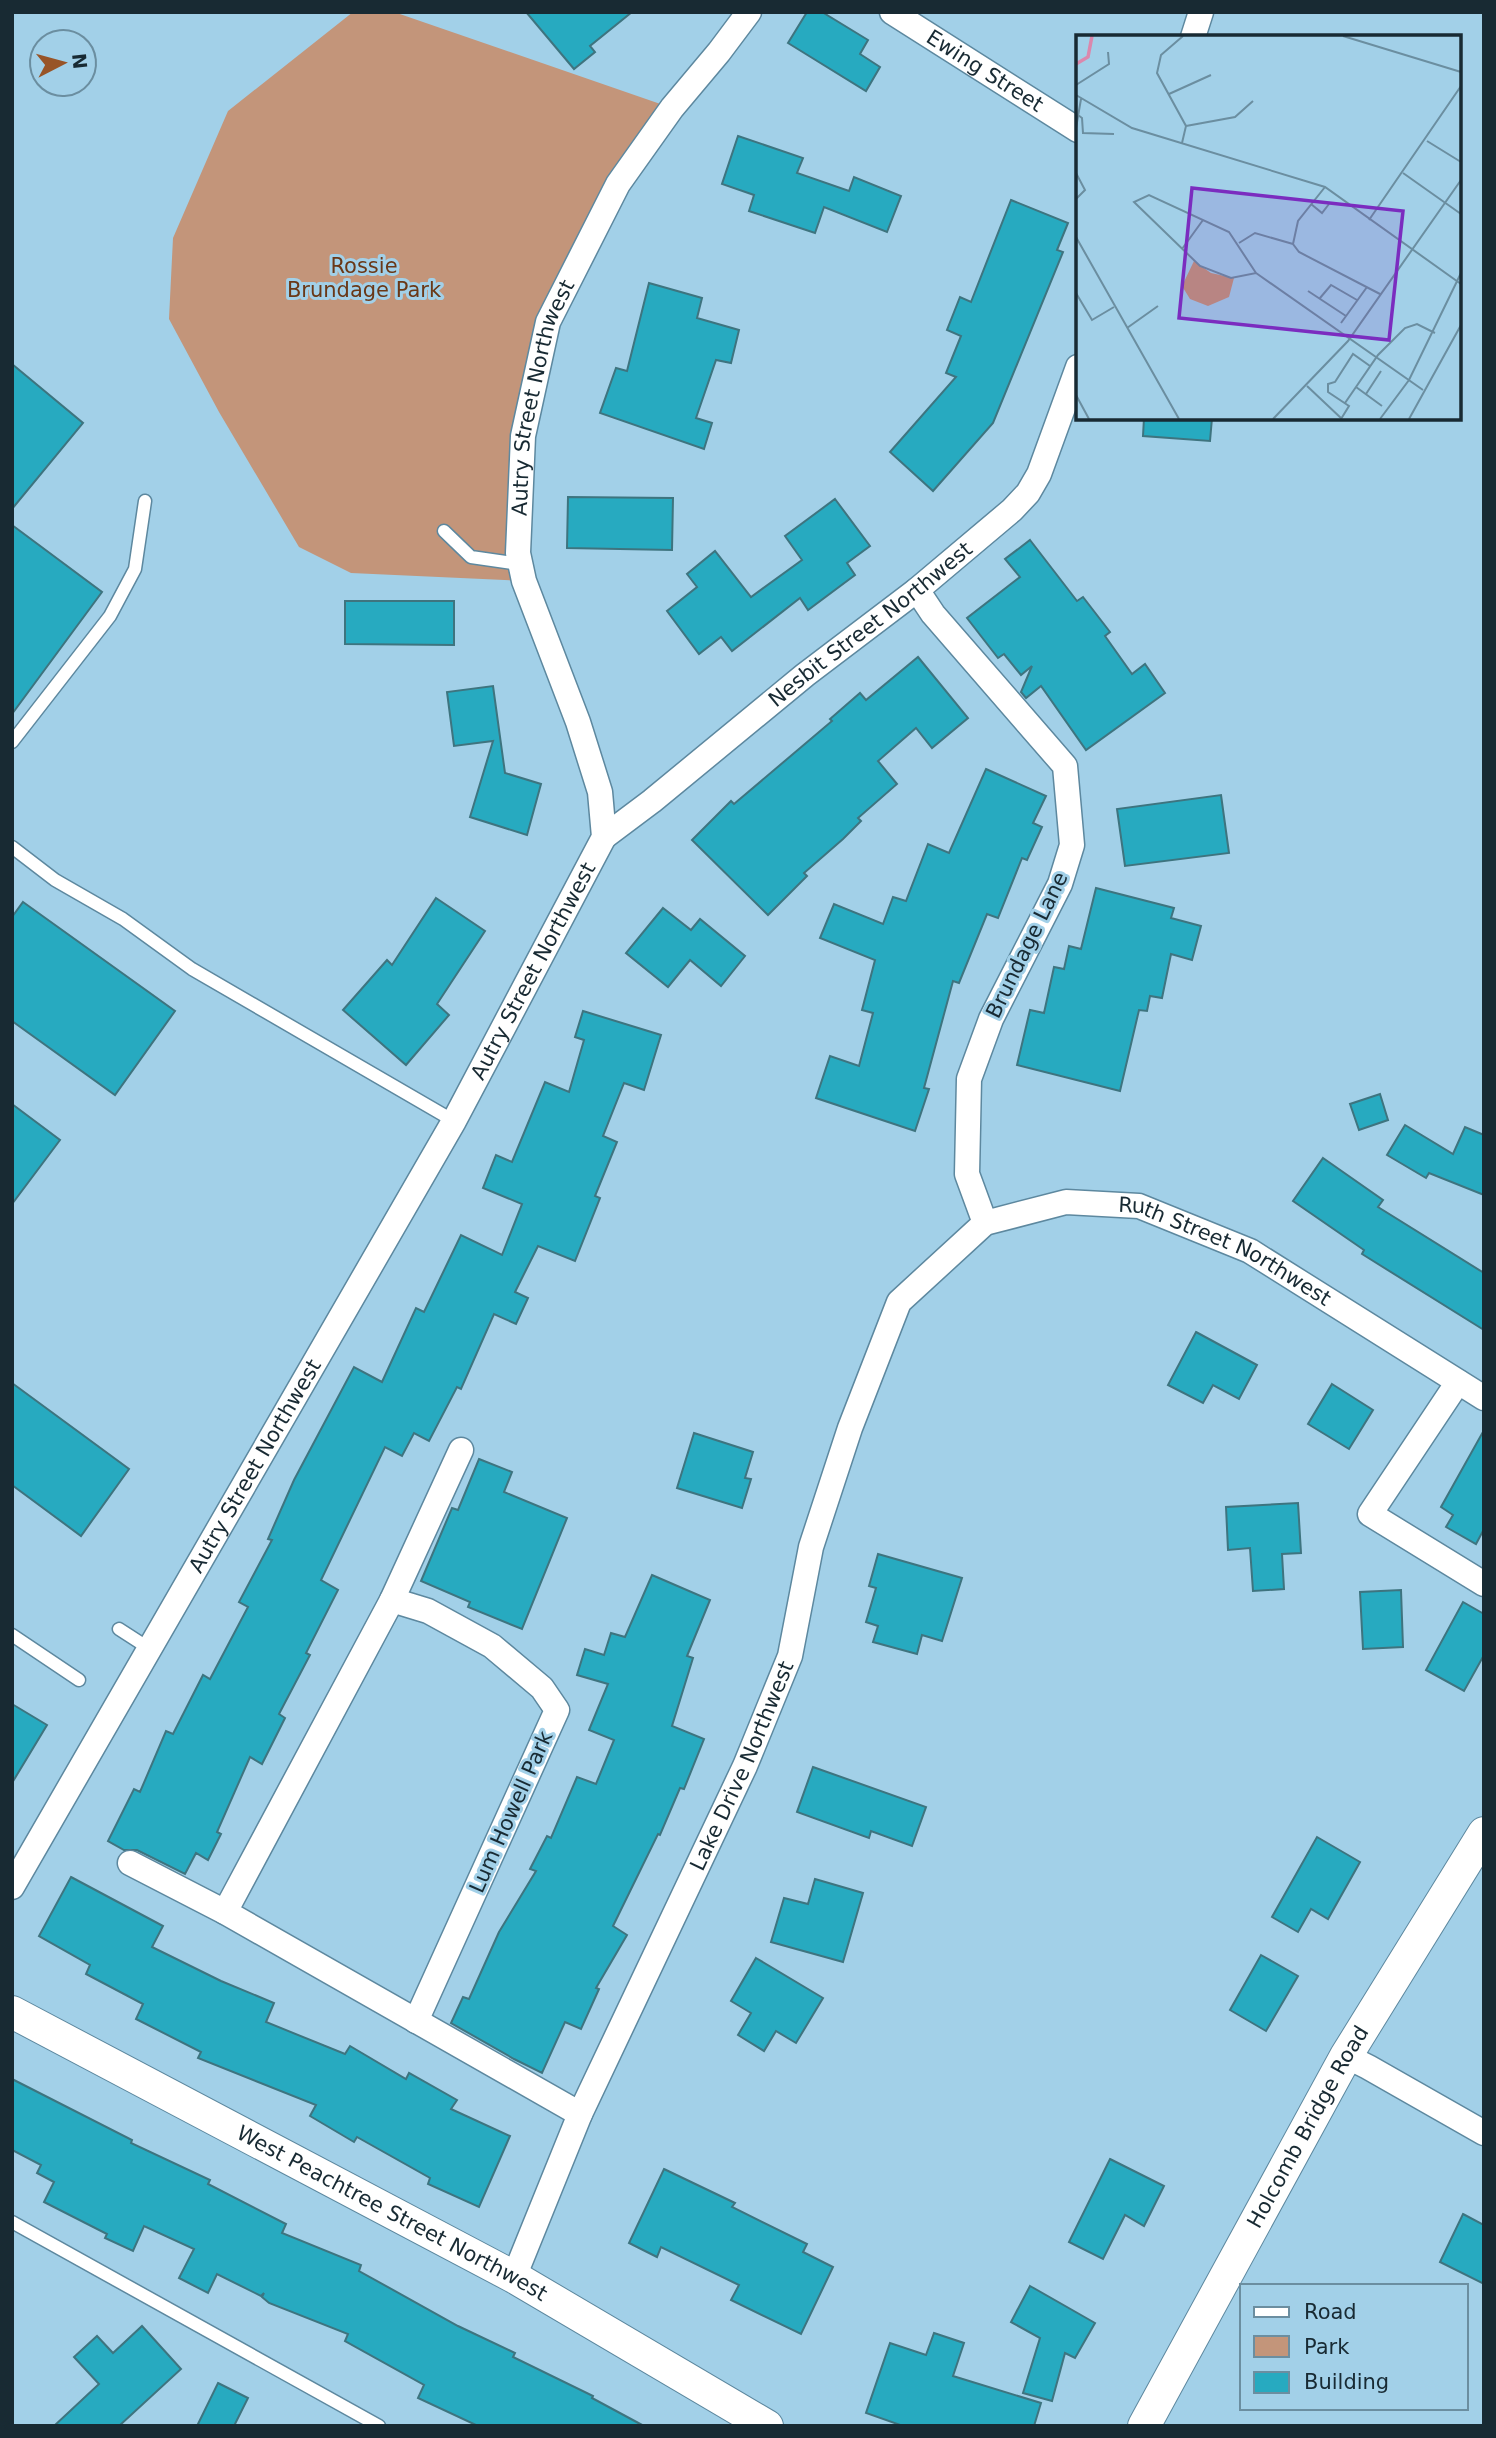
<svg xmlns="http://www.w3.org/2000/svg" width="1496" height="2438" font-family="'DejaVu Sans',sans-serif">
	<style>
		.green { fill: #c3957a }
		.building { fill: #27aac0; stroke: #3e747f; stroke-width: 2 }
		.lines { fill: none; stroke-linecap: round; stroke-linejoin: round }
		.service-casing { stroke: #5d889f; stroke-width: 15 }
		.minor-casing { stroke: #5d889f; stroke-width: 27 }
		.tertiary-casing { stroke: #5d889f; stroke-width: 34 }
		.service { stroke: #fff; stroke-width: 12 }
		.minor { stroke: #fff; stroke-width: 24 }
		.tertiary { stroke: #fff; stroke-width: 32 }
		.labels { text-anchor: middle; stroke-width: 6; stroke-linejoin: round; paint-order: stroke }
		.street-label { font-size: 21px; fill: #182a33; stroke: #a2d0e8 }
		.park-label { font-size: 21px; fill: #6a3817; stroke: #a2d0e8 }
		.inset-river { fill: none; stroke: #db88ad; stroke-width: 3.5 }
		.inset-road { fill: none; stroke: #6b8ea0; stroke-width: 2 }
		.view { fill: #7b2cbf; fill-opacity: 0.15; stroke: #7b2cbf; stroke-width: 3.5 }
		.inset-edge { fill: none; stroke: #182a33; stroke-width: 3.5 }
	</style>
	<rect width="100%" height="100%" fill="#a2d0e8"/>
	<path class="green" d="M353,12H394L672,108L548,322L526,422L524,581L351,573L299,547L219,412L169,319L173,238L228,111Z"/>
	<g class="building">
		<path d="M526,12H632L590,46L595,52L574,69Z"/>
		<path d="M807,12H822L868,40L860,54L880,67L866,91L788,43Z"/>
		<path d="M738,136L803,158L797,173L849,191L854,177L901,196L887,232L824,207L815,233L749,211L754,195L722,184Z"/>
		<path d="M1011,200L1068,223L1057,250L1063,252L993,423L933,491L890,452L956,377L946,373L961,336L947,330L960,297L971,302Z"/>
		<path d="M649,283L702,298L697,318L739,330L731,363L716,360L696,418L712,423L704,449L600,413L616,368L627,371Z"/>
		<path d="M12,364L83,423L12,509Z"/>
		<path d="M1144,418H1212L1210,441L1143,436Z"/>
		<path d="M568,497L673,498L672,550L567,548Z"/>
		<path d="M835,499L870,546L847,563L855,575L808,610L800,598L732,651L721,637L699,654L667,611L697,587L687,574L715,551L751,597L802,560L785,536Z"/>
		<path d="M12,525L102,592L12,714Z"/>
		<path d="M1030,540L1077,601L1083,597L1110,632L1105,636L1132,674L1145,664L1165,693L1086,750L1041,686L1026,698L1021,692L1032,666L1021,675L1004,654L998,658L967,618L1020,577L1005,559Z"/>
		<path d="M345,601H454V645L345,644Z"/>
		<path d="M918,657L968,718L932,748L916,728L878,761L897,784L858,818L861,821L843,839L804,873L807,876L768,915L692,840L731,801L734,804L832,721L830,719L860,693L866,700Z"/>
		<path d="M493,686L505,773L541,784L527,835L470,817L493,741L454,746L447,692Z"/>
		<path d="M986,769L1046,796L1033,823L1042,827L1027,860L1022,858L998,918L987,914L959,983L953,981L924,1088L929,1089L915,1131L816,1098L830,1056L859,1066L873,1013L862,1010L875,960L820,938L834,904L883,924L893,897L906,901L928,844L949,853Z"/>
		<path d="M1221,795L1229,853L1125,866L1117,809Z"/>
		<path d="M1096,888L1174,908L1171,918L1201,926L1192,960L1171,954L1162,998L1150,996L1147,1011L1139,1010L1120,1091L1017,1065L1030,1010L1044,1013L1054,967L1064,969L1069,946L1081,949Z"/>
		<path d="M436,898L485,931L437,1004L449,1015L406,1065L343,1010L387,960L392,965Z"/>
		<path d="M23,902L175,1011L115,1095L12,1021V917Z"/>
		<path d="M663,908L691,930L700,919L745,956L721,986L690,960L668,987L626,953Z"/>
		<path d="M583,1011L661,1035L644,1090L624,1083L603,1136L617,1142L595,1196L600,1198L575,1261L538,1246L515,1292L528,1298L516,1324L494,1314L461,1389L457,1387L429,1441L414,1433L402,1456L385,1447L321,1580L338,1590L306,1653L310,1655L279,1714L285,1718L262,1764L250,1757L217,1832L221,1834L208,1860L196,1853L185,1874L137,1850H124L108,1841L134,1789L140,1792L166,1731L173,1734L203,1675L210,1679L248,1607L239,1602L272,1540L268,1539L294,1480L354,1367L382,1382L416,1308L424,1312L461,1235L502,1255L522,1204L483,1188L496,1155L512,1162L545,1082L569,1092L584,1040L575,1037Z"/>
		<path d="M1380,1094L1388,1120L1359,1130L1350,1104Z"/>
		<path d="M12,1104L60,1140L12,1204Z"/>
		<path d="M1405,1125L1453,1154L1465,1127L1484,1135V1195L1429,1173L1426,1178L1387,1155Z"/>
		<path d="M1323,1158L1383,1200L1378,1207L1484,1273V1330L1362,1254L1364,1250L1293,1201Z"/>
		<path d="M1196,1332L1257,1365L1239,1399L1213,1385L1203,1403L1168,1385Z"/>
		<path d="M12,1383L129,1469L81,1536L12,1485Z"/>
		<path d="M1332,1384L1373,1410L1349,1449L1308,1424Z"/>
		<path d="M1484,1430V1529L1476,1544L1446,1527L1453,1515L1441,1507Z"/>
		<path d="M694,1433L753,1452L745,1478L751,1479L742,1508L677,1488Z"/>
		<path d="M479,1459L512,1472L504,1492L567,1518L522,1629L468,1607L470,1602L421,1581L452,1508L458,1510Z"/>
		<path d="M1298,1503L1301,1553L1282,1554L1284,1589L1253,1591L1250,1548L1228,1550L1226,1507Z"/>
		<path d="M878,1554L962,1578L942,1641L922,1635L917,1654L873,1642L878,1626L866,1622L876,1588L869,1586Z"/>
		<path d="M652,1575L710,1600L687,1656L693,1658L672,1726L704,1739L684,1789L680,1788L660,1835L658,1834L613,1926L627,1935L596,1988L599,1989L581,2029L565,2022L542,2073L514,2059L451,2023L463,1997L469,1999L499,1932L536,1871L530,1869L547,1836L551,1838L577,1777L596,1784L614,1740L589,1730L608,1684L577,1675L585,1649L604,1655L611,1633L625,1637Z"/>
		<path d="M1401,1590L1403,1647L1363,1649L1360,1592Z"/>
		<path d="M1463,1602L1484,1614V1655L1464,1691L1426,1670Z"/>
		<path d="M12,1704L47,1725L12,1783Z"/>
		<path d="M813,1767L926,1807L912,1846L871,1831L869,1838L797,1812Z"/>
		<path d="M1317,1837L1360,1862L1328,1919L1311,1909L1298,1932L1272,1917Z"/>
		<path d="M71,1877L163,1926L152,1947L221,1981L274,2003L266,2022L345,2054L350,2046L406,2079L409,2073L457,2100L451,2109L510,2136L479,2207L428,2184L430,2178L357,2137L354,2142L310,2116L316,2105L198,2058L201,2052L136,2019L143,2004L86,1974L90,1965L39,1936Z"/>
		<path d="M815,1879L863,1893L843,1962L771,1942L784,1898L808,1904Z"/>
		<path d="M1261,1955L1298,1976L1266,2031L1230,2010Z"/>
		<path d="M756,1958L823,1998L796,2043L776,2031L764,2051L738,2035L751,2013L731,2001Z"/>
		<path d="M12,2079L132,2140L131,2143L210,2180L208,2184L286,2224L282,2233L361,2265L359,2271L458,2326L515,2353L513,2357L593,2396L592,2398L644,2426H478L418,2398L424,2385L345,2341L348,2334L269,2303L262,2297L264,2293L261,2296L217,2274L208,2293L179,2278L194,2249L144,2226L133,2251L105,2238L107,2234L44,2202L54,2182L37,2173L41,2165L12,2150Z"/>
		<path d="M1110,2159L1164,2186L1144,2226L1125,2215L1103,2259L1069,2242Z"/>
		<path d="M664,2169L735,2203L732,2207L807,2244L803,2252L833,2267L801,2334L731,2300L739,2285L661,2247L657,2257L629,2243Z"/>
		<path d="M1463,2214L1484,2225V2284L1440,2262Z"/>
		<path d="M1030,2286L1095,2323L1075,2358L1065,2353L1052,2401L1023,2393L1040,2338L1011,2322Z"/>
		<path d="M142,2326L181,2369L119,2426H54L99,2384L74,2357L97,2336L113,2353Z"/>
		<path d="M934,2333L964,2343L953,2376L1041,2403L1034,2426H903L866,2413L890,2343L926,2355Z"/>
		<path d="M218,2383L248,2398L234,2426H197Z"/>
	</g>
	<g class="lines">
		<g class="service-casing">
			<g id="service">
				<path d="M444,531L471,557L520,564"/>
				<path d="M12,742L110,616L135,569L145,501"/>
				<path d="M12,847L55,880L123,919L192,969L454,1121"/>
				<path d="M119,1629L150,1649"/>
				<path d="M12,1635L79,1680"/>
				<path d="M12,2222L379,2426"/>
			</g>
		</g>
		<g class="minor-casing">
			<g id="minor">
				<path id="s1" d="M892,12L1078,130"/>
				<path d="M1193,37L1201,12"/>
				<path d="M917,590L933,614L1065,766L1072,845L1060,884L991,1019L969,1079L967,1174L985,1223"/>
				<path id="s2" d="M604,837L652,801L805,675L917,590L1012,510L1028,493L1039,474L1078,367"/>
				<path d="M1458,1382L1370,1514L1484,1584"/>
				<path d="M392,1600L428,1611L492,1646L542,1688L557,1710L416,2021"/>
				<path d="M130,1863L225,1912L580,2114"/>
				<path id="s3" d="M12,1887L454,1121L604,837L600,792L578,722L524,581L518,553L523,436L548,322L618,184L672,108L719,52L749,12"/>
				<path d="M225,1912L392,1600L461,1450"/>
				<path d="M1346,2056L1368,2067L1484,2133"/>
				<path id="s4" d="M514,2277L580,2114L745,1766L790,1656L811,1547L850,1428L899,1302L985,1223L1066,1202L1139,1206L1250,1251L1484,1398"/>
			</g>
		</g>
		<g class="tertiary-casing">
			<g id="tertiary">
				<path id="s5" d="M12,2012L514,2277L767,2426"/>
				<path id="s6" d="M1144,2426L1346,2056L1484,1833"/>
			</g>
		</g>
		<use href="#service" class="service"/>
		<use href="#minor" class="minor"/>
		<use href="#tertiary" class="tertiary"/>
	</g>
	<g class="labels">
		<g class="street-label">
			<text dy="7" stroke="none"><textPath href="#s1" startOffset="110">Ewing Street</textPath></text>
			<text dy="7" stroke="none"><textPath href="#s3" startOffset="1662">Autry Street Northwest</textPath></text>
			<text dy="7" stroke="none"><textPath href="#s2" startOffset="341">Nesbit Street Northwest</textPath></text>
			<text transform="translate(1027 945) rotate(-64)" y="7">Brundage Lane</text>
			<text dy="7" stroke="none"><textPath href="#s3" startOffset="1054">Autry Street Northwest</textPath></text>
			<text dy="7" stroke="none"><textPath href="#s4" startOffset="1421">Ruth Street Northwest</textPath></text>
			<text dy="7" stroke="none"><textPath href="#s3" startOffset="486">Autry Street Northwest</textPath></text>
			<text dy="7" stroke="none"><textPath href="#s4" startOffset="560">Lake Drive Northwest</textPath></text>
			<text transform="translate(511 1812) rotate(-66)" y="7">Lum Howell Park</text>
			<text dy="7" stroke="none"><textPath href="#s6" startOffset="341">Holcomb Bridge Road</textPath></text>
			<text dy="7" stroke="none"><textPath href="#s5" startOffset="430">West Peachtree Street Northwest</textPath></text>
		</g>
		<g class="park-label">
			<text x="364" y="273">Rossie<tspan x="364" dy="24">Brundage Park</tspan></text>
		</g>
	</g>
	<g transform="translate(1076 35)">
		<rect width="385" height="385" fill="#a2d0e8"/>
		<path d="M118,226L135,238L158,243L153,262L132,271L114,264L106,251Z" fill="#c3957a"/>
		<path class="inset-river" d="M0,29L12,22L16,1"/>
		<path class="inset-road" d="M267,1L385,37M0,50L33,29L32,17M93,59L135,40M0,60L56,93L249,152L385,249M2,80L6,83L7,98L38,99M110,91L159,82L177,66M0,93L5,64M351,106L385,127M106,108L110,91L81,38L85,20L107,1M0,138L9,155L0,164M327,138L385,179M249,152L222,186L217,209L223,217L304,259M235,169L246,178L253,169M293,185L385,51M0,202L103,384M163,208L179,198L217,209M106,214L127,185M180,238L153,197L73,160L58,167L124,231L155,243L180,238L347,355M232,256L270,281M0,258L16,285L38,272M244,263L255,250L281,265M265,288L291,252M51,293L82,271M231,351L266,384M280,352L306,371M290,359L305,336M0,360L13,384M269,368L302,320L329,293L341,289L359,298M197,384L272,306L385,145M265,384L273,371L252,357V349L259,347L277,319L294,331M304,384L333,345L385,238M333,384L385,290"/>
		<path class="view" d="M116,153L327,176L313,305L103,283Z"/>
		<rect width="385" height="385" class="inset-edge"/>
	</g>
	<rect width="1496" height="2438" fill="none" stroke="#182a33" stroke-width="28"/>
	<rect x="1240" y="2284" width="228" height="126" fill="#a2d0e8" stroke="#6b8ea0" stroke-width="2"/>
	<rect x="1254" y="2307" width="35" height="10" fill="#ffffff" stroke="#6b8ea0" stroke-width="2"/>
	<text x="1304" y="2319" font-size="21" fill="#182a33">Road</text>
	<rect x="1254" y="2336" width="35" height="21" fill="#c3957a" stroke="#6b8ea0" stroke-width="2"/>
	<text x="1304" y="2354" font-size="21" fill="#182a33">Park</text>
	<rect x="1254" y="2372" width="35" height="21" fill="#27aac0" stroke="#6b8ea0" stroke-width="2"/>
	<text x="1304" y="2389" font-size="21" fill="#182a33">Building</text>
	<g transform="translate(63 63) rotate(84)"><circle r="33" fill="#a2d0e8" stroke="#6b8ea0" stroke-width="2"/>
	<path d="M0-5L12 26L0 18L-12 26Z" fill="#985427"/>
	<text y="-10" font-size="19" font-weight="bold" text-anchor="middle" fill="#182a33">N</text>
	</g>
</svg>
